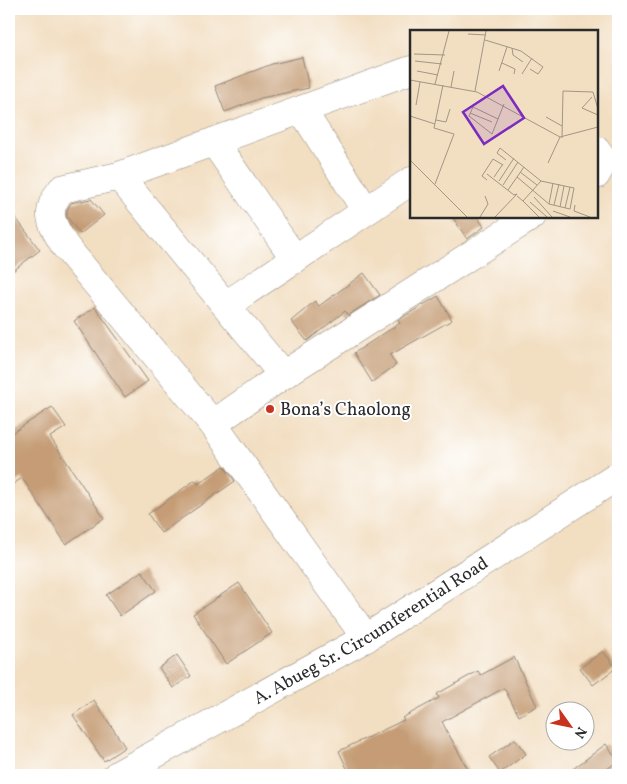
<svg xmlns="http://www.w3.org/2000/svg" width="627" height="784" font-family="Vollkorn,serif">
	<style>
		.building { fill: #c59c75 }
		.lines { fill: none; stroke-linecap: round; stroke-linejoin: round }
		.minor-casing { stroke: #8e8476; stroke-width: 29 }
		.minor { stroke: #fff; stroke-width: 28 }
		.poi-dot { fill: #c8321e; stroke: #fff; stroke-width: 2 }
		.labels { text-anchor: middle; stroke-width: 4; stroke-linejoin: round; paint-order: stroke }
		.poi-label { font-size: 18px; fill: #2b2b2b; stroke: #fff; text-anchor: start }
		.street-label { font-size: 18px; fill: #2b2b2b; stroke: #fff }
		.inset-road { fill: none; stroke: #a29685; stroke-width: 1 }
		.view { fill: #7b2cbf; fill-opacity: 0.15; stroke: #7b2cbf; stroke-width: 2.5 }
		.inset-edge { fill: none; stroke: #2b2b2b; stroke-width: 2.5 }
	</style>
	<rect width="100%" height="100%" fill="#fff"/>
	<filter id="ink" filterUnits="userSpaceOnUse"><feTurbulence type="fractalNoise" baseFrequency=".02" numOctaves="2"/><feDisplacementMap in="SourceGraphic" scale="10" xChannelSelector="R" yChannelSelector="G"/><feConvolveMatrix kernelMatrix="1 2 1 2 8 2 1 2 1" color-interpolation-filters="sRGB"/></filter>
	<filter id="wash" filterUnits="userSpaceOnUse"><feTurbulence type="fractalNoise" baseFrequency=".0096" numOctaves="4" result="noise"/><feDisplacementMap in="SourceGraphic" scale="20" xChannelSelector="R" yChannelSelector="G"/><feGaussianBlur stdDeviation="1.12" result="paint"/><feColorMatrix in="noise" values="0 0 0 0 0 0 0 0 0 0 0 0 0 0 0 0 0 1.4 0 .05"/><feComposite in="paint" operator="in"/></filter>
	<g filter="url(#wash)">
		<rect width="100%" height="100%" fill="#f2dec1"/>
		<g id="blocks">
			<g class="building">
				<path d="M302,57L309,88L261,98L225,112L215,86L272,64Z"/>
				<path d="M91,199L104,215L80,234L67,217V210L71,203Z"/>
				<path d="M9,209L40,250L9,274Z"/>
				<path d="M452,216H477L484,227L467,239Z"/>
				<path d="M364,273L380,295L348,315L345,311L307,341L291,321L315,301L319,306Z"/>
				<path d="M438,296L452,320L390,355L396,365L372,382L354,353L400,323L398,320Z"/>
				<path d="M95,307L148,381L125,397L74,321Z"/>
				<path d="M52,407L66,427L50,437L104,518L66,544L22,478L9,487V435Z"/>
				<path d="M224,466L235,481L161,533L148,514L195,480L198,484Z"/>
				<path d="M142,571L156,591L120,616L106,595Z"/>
				<path d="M239,583L272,633L226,664L193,614Z"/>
				<path d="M603,651L616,668L593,685L580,668Z"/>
				<path d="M177,655L191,676L173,688L159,668Z"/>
				<path d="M514,657L537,706L519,716L504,688L442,722L471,775H350L339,751L404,720L402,718L439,698L437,694L478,671L481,675Z"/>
				<path d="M94,700L125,747L104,761L73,715Z"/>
				<path d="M515,739L526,754L500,773L489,757Z"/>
				<path d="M606,744L618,761L599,775H565Z"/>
			</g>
		</g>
	</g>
	<g filter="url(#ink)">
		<use href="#blocks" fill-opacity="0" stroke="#8e8476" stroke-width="1"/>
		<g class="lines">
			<g class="minor-casing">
				<g id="minor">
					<path d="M302,110L366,211"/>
					<path d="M214,142L295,259"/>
					<path d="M596,150L604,161L596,175"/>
					<path d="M119,176L283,375"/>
					<path d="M226,305L411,181"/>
					<path d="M213,424L283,375L532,216"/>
					<path d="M366,638L213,424L65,246C51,223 43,212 62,189L119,176L411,70"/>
					<path id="s1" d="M117,775L366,638L618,476"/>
				</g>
			</g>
			<use href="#minor" class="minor"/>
		</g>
	</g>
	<circle class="poi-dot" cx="270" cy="409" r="5"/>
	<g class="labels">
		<g class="poi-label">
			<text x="280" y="415">Bona’s Chaolong</text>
		</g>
		<g class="street-label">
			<text dy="6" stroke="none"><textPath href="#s1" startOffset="292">A. Abueg Sr. Circumferential Road</textPath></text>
		</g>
	</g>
	<g transform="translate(410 30)">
		<rect width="188" height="188" fill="#f2dec1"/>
		<path class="inset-road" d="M58,4L76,5M75,10L111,21L133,37L128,44L120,39M102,18L103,25L113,32M4,24L35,25M5,31L32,34M92,33L105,39L104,44M7,41L28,45M89,41L97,17M112,44L122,28M0,50L67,62L150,107L188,97M25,54L39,1M41,57L44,41M65,61L76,1M182,67L172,78L188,85M6,75L10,52M60,83L82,92M0,86L25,94M136,87L152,96M88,89L63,77L59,86L82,104L94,74M26,90L36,92L40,79M152,108L153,61L183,62L188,79M0,130L57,187M96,130L87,123L90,118L131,151L164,158L160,179L139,174L107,147M138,133L150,107M110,142L127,155M77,144L104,165M84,147L93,134M77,150L72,146L83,129L93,135M89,151L104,128M25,154L44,104L24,98L33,55M93,155L108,132M98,160L114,137M107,166L113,171L131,151M124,167L142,187M113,171L129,187M120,172L137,187M139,174L143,153M144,175L149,154M165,175L164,181L180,187M150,177L154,156M155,178L160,157M143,181L160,187M70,187L78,174L75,166M85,187L107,164L104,165"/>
		<path class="view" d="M93,56L114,88L74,114L53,82Z"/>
		<rect width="188" height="188" class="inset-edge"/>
	</g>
	<rect width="627" height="784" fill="none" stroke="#fff" stroke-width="30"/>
	<g transform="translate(570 726) rotate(123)"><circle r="24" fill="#ffffff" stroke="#aaaaaa"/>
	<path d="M0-4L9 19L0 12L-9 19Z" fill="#c8321e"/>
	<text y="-8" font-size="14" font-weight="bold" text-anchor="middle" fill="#2b2b2b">N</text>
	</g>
</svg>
